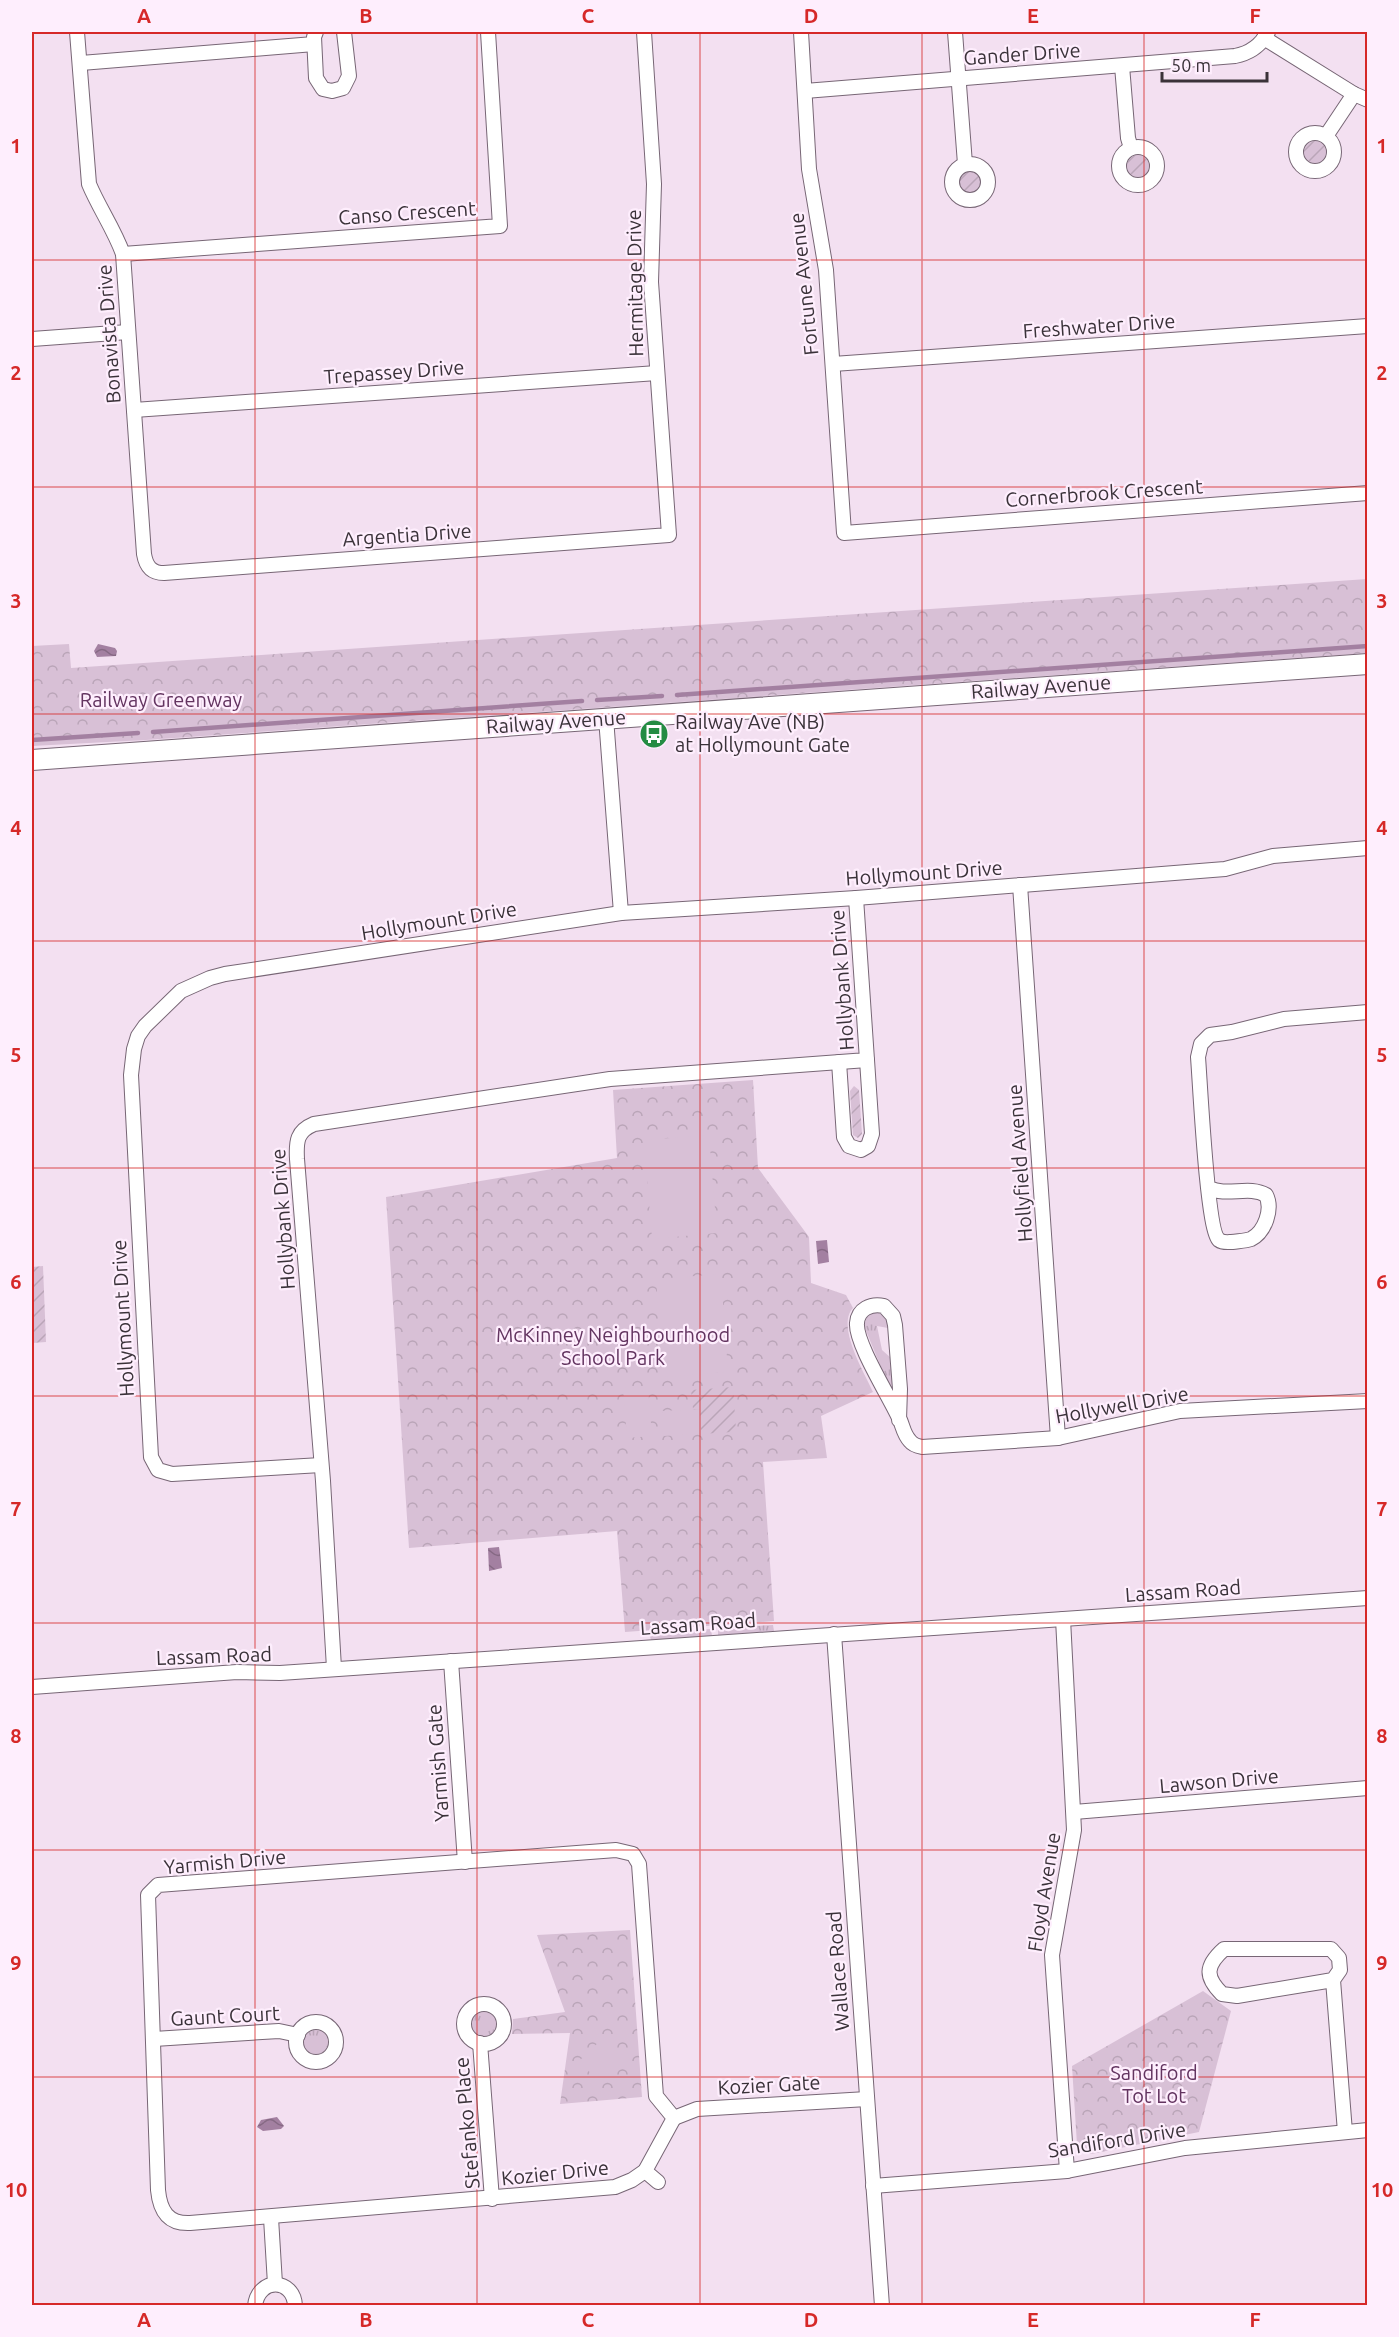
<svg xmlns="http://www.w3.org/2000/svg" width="1399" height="2337" font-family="Ubuntu,sans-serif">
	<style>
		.grass { fill: url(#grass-tufts) }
		.park { fill: url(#park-crowns) }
		.garden { fill: url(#garden-furrows) }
		.pitch { fill: #d8c0d6 }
		.water { fill: url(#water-waves) }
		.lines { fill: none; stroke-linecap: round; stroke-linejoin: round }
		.stream { stroke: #a380a1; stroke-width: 4.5 }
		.street-casing { stroke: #776675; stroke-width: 16 }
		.secondary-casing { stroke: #776675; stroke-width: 22 }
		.street { stroke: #fff; stroke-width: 14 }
		.secondary { stroke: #fff; stroke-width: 20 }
		.grid { fill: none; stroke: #d62828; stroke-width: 1.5; stroke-opacity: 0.55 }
		.labels { text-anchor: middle; stroke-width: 4.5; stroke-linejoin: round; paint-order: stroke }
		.street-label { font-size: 20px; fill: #3a3239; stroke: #feeefd }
		.park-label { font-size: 20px; fill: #633460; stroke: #feeefd }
		.poi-label { font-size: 20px; fill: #3a3239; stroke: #feeefd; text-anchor: start }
		.neatline { fill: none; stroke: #d62828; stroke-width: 2 }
		.grid-label { font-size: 20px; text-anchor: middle; font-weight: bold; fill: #d62828 }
	</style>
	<defs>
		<pattern id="grass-tufts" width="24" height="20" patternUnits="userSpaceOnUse" patternTransform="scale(1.5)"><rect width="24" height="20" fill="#d8c0d6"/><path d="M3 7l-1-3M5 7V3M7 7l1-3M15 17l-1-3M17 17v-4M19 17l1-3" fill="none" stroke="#baa5b8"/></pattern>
		<pattern id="park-crowns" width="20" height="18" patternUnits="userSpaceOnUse" patternTransform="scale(1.5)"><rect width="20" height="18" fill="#d8c0d6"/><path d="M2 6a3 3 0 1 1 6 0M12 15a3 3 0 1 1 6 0" fill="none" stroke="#baa5b8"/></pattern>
		<pattern id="garden-furrows" width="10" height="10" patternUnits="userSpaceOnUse" patternTransform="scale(1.5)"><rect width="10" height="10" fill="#d8c0d6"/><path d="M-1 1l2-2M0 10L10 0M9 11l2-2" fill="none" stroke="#baa5b8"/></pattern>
		<pattern id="water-waves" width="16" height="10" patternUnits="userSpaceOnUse" patternTransform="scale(1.5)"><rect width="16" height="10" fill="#a380a1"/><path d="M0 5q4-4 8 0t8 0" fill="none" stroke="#866984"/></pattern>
	</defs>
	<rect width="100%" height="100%" fill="#f3e0f1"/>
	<g class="grass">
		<path d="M874,1312L883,1314L888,1322V1328L877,1326L882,1350L891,1358L893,1382L891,1386L888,1384L864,1326L867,1317Z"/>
		<path d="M773,1625L774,1631L718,1635V1628Z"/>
		<path d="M711,1629L712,1636L651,1640L649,1633Z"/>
		<circle cx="484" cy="2024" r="12"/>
		<circle cx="316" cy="2042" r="12"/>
	</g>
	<g class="park">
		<path d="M1367,579V653L146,740L32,746V646L69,644L71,668Z"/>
		<path d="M753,1080L758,1168L809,1237L811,1283L846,1295L853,1308C836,1326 864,1372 873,1392L821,1416L827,1458L763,1462L774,1621L625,1632L617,1531L409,1548L386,1197L617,1158L613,1090Z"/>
		<path d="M630,1930L642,2097L560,2104L570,2033L512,2034L513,2019L565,2012L537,1935Z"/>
		<path d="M1203,1991L1231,2011L1199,2132L1091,2154L1083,2153L1077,2145L1072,2066Z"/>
	</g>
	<g class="garden">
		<circle cx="1315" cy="152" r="11"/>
		<circle cx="1138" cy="166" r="11"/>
		<circle cx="970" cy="182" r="11"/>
		<path d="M854,1086L859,1090L862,1134L858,1138L853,1135L850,1091Z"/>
		<path d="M43,1266L46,1342L32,1343V1267Z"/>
		<path d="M733,1387L736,1430L732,1432L701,1434L700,1409H693L691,1390Z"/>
	</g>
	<g class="pitch">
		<path d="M709,1135L717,1233L652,1239L644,1140Z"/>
		<path d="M721,1274L728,1372L664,1377L656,1279Z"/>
		<path d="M648,1387L652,1436L627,1438L623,1388Z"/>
		<path d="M700,1409L701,1434L663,1436L662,1411Z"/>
		<path d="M601,2040L623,2063L601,2084L579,2061Z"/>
	</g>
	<g class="water">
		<path d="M98,644L115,648L117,651L116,656L97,657L94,651Z"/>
		<path d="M827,1240L829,1262L818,1264L816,1241Z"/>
		<path d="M499,1547L502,1568L489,1571L488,1548Z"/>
		<path d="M277,2117L284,2126L281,2129L263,2131L257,2127L261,2120Z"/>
	</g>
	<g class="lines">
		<g class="stream">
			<path d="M677,695L1368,646"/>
			<path d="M597,700L662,696"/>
			<path d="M153,732L582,701"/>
			<path d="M32,740L138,733"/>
		</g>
		<g class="street-casing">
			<g id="street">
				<path d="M77,32L89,184C99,208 114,229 123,254L144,554C146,566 151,573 164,573L669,535L651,282L654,184L644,32"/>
				<path d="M316,32L314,37L316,78L323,89L332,91L343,88L349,76L344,32"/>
				<path d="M801,32L809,169L826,270L844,533L1368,493"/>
				<path d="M955,32L965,164"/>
				<path d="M1264,38L1354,94L1368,100"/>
				<path d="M81,63L314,44"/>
				<path d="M1122,66L1128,138L1131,148"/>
				<path d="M805,91L1235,56C1251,53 1261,45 1268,32"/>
				<circle cx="1315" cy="152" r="19"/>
				<path d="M1326,136L1354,94"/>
				<circle cx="1138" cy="166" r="19"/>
				<circle cx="970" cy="182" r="18"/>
				<path d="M123,254L500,226L488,32"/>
				<path d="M32,339L128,332"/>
				<path d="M833,364L1368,326"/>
				<path d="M134,410L657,373"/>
				<path d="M606,718L621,913"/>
				<path d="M1020,885L1058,1438"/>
				<path d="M839,1062L844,1137L849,1146L861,1150L868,1146L872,1134L867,1060"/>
				<path d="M1209,1188C1227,1197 1249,1185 1266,1195C1273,1209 1265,1232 1251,1239C1245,1241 1238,1241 1232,1242C1228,1242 1223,1243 1219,1240C1207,1230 1200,1081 1198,1057L1201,1044L1210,1035L1232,1032L1284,1019L1368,1012"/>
				<path d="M899,1420L900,1389L895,1325L893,1316L884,1306C871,1303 858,1309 857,1323C855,1343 891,1399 900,1420C903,1427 904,1435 910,1441C913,1445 917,1446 922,1447L1058,1438L1180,1411L1368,1401"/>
				<path d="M321,1465L172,1474L158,1470L151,1457L131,1075L134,1049L138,1036L145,1026L181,991L210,978L225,974L621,913L856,898L1225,869L1273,856L1368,848"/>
				<path d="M1063,1619L1074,1830L1052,1955L1067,2171"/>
				<path d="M834,1634L882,2306"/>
				<path d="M451,1661L465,1862"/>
				<path d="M334,1668L323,1481L297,1159C296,1141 297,1131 314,1124L610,1079L867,1060L856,898"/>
				<path d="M32,1687L237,1672L280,1673L1368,1598"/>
				<path d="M1074,1812L1368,1788"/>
				<path d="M616,1850L633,1854L639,1864L656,2096L674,2118L645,2171L632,2180L615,2187L190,2223C168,2224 160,2211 158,2190L148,1895L158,1885Z"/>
				<path d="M1333,1980L1237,1996L1222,1994C1205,1977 1205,1966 1224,1949H1331L1339,1958L1340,1970L1333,1980L1345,2132"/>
				<circle cx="484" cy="2024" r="20"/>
				<circle cx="316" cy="2042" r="20"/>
				<path d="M154,2039L279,2031L298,2035"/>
				<path d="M480,2043L492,2199"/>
				<path d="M674,2118L697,2109L867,2099"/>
				<path d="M645,2171L658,2182"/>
				<path d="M873,2186L1067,2171L1185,2148L1368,2130"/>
				<path d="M271,2218L275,2284"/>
				<path d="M255,2306C258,2277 294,2278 295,2306"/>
			</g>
		</g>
		<g class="secondary-casing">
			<path id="secondary" d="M32,760L1368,664"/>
		</g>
		<use href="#street" class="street"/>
		<use href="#secondary" class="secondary"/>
	</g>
	<path class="grid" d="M255,32V2306M477,32V2306M700,32V2306M922,32V2306M1144,32V2306M32,260H1368M32,487H1368M32,714H1368M32,941H1368M32,1168H1368M32,1396H1368M32,1623H1368M32,1850H1368M32,2077H1368"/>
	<defs>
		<g id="bus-disc" transform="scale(1.5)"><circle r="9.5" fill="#248c43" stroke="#feeefd"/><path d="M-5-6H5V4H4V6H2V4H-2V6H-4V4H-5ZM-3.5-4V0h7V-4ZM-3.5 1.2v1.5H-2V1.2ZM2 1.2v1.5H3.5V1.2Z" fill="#fff"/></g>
	</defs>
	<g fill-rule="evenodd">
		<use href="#bus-disc" x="654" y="734"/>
	</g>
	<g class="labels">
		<g class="street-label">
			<text transform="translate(1022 54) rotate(-4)" y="7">Gander Drive</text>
			<text transform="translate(407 213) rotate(-4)" y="7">Canso Crescent</text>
			<text transform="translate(635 283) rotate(-91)" y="7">Hermitage Drive</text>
			<text transform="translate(804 284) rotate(-96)" y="7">Fortune Avenue</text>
			<text transform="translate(1099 326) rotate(-4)" y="7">Freshwater Drive</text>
			<text transform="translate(109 334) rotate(-94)" y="7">Bonavista Drive</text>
			<text transform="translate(394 372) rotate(-4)" y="7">Trepassey Drive</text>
			<text transform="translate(1104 493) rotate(-4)" y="7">Cornerbrook Crescent</text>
			<text transform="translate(407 535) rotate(-4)" y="7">Argentia Drive</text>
			<text transform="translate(1041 687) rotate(-4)" y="7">Railway Avenue</text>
			<text transform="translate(556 722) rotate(-4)" y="7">Railway Avenue</text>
			<text transform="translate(924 873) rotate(-4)" y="7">Hollymount Drive</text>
			<text transform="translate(439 921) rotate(-9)" y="7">Hollymount Drive</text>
			<text transform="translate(842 980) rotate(-94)" y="7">Hollybank Drive</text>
			<text transform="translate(1020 1163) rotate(-94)" y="7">Hollyfield Avenue</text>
			<text transform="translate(283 1219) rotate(-94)" y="7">Hollybank Drive</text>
			<text transform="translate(123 1318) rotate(-93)" y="7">Hollymount Drive</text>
			<text transform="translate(1122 1405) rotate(-10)" y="7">Hollywell Drive</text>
			<text transform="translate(1183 1591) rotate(-4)" y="7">Lassam Road</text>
			<text transform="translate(698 1624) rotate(-4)" y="7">Lassam Road</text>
			<text transform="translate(214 1656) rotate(-2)" y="7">Lassam Road</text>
			<text transform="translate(438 1763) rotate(-94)" y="7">Yarmish Gate</text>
			<text transform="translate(1219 1781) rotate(-5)" y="7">Lawson Drive</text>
			<text transform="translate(225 1862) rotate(-5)" y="7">Yarmish Drive</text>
			<text transform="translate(1044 1892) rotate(-81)" y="7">Floyd Avenue</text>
			<text transform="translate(838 1971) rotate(-94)" y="7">Wallace Road</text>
			<text transform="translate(225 2016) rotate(-3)" y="7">Gaunt Court</text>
			<text transform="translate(769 2085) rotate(-3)" y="7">Kozier Gate</text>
			<text transform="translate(467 2123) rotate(-95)" y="7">Stefanko Place</text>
			<text transform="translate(1117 2140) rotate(-9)" y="7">Sandiford Drive</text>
			<text transform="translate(555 2173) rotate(-6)" y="7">Kozier Drive</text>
		</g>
		<g class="park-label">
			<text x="161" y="707">Railway Greenway</text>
			<text x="613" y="1342">McKinney Neighbourhood<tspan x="613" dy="23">School Park</tspan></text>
			<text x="1154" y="2080">Sandiford<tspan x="1154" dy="23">Tot Lot</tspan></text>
		</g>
		<g class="poi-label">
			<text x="675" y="729">Railway Ave (NB)<tspan x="675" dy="23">at Hollymount Gate</tspan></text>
		</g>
	</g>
	<rect width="1399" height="2337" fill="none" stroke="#feeefd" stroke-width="66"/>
	<path d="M1162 72v9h105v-9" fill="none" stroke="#3a3239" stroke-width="3"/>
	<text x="1171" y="72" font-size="18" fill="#3a3239" stroke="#feeefd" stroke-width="4.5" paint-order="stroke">50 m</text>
	<rect x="33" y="33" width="1333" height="2271" class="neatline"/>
	<g class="grid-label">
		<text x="144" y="23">A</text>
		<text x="366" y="23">B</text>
		<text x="588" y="23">C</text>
		<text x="811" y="23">D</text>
		<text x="1033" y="23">E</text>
		<text x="1255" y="23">F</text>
		<text x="16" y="153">1</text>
		<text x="1382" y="153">1</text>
		<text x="16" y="380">2</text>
		<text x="1382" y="380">2</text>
		<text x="16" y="608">3</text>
		<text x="1382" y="608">3</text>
		<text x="16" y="835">4</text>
		<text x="1382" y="835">4</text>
		<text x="16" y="1062">5</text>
		<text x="1382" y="1062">5</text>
		<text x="16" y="1289">6</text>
		<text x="1382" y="1289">6</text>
		<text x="16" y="1516">7</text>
		<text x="1382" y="1516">7</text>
		<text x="16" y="1743">8</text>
		<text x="1382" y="1743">8</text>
		<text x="16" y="1970">9</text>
		<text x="1382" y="1970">9</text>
		<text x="16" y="2197">10</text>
		<text x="1382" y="2197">10</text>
		<text x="144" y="2327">A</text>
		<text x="366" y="2327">B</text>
		<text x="588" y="2327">C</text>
		<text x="811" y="2327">D</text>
		<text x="1033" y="2327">E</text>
		<text x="1255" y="2327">F</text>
	</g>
</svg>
